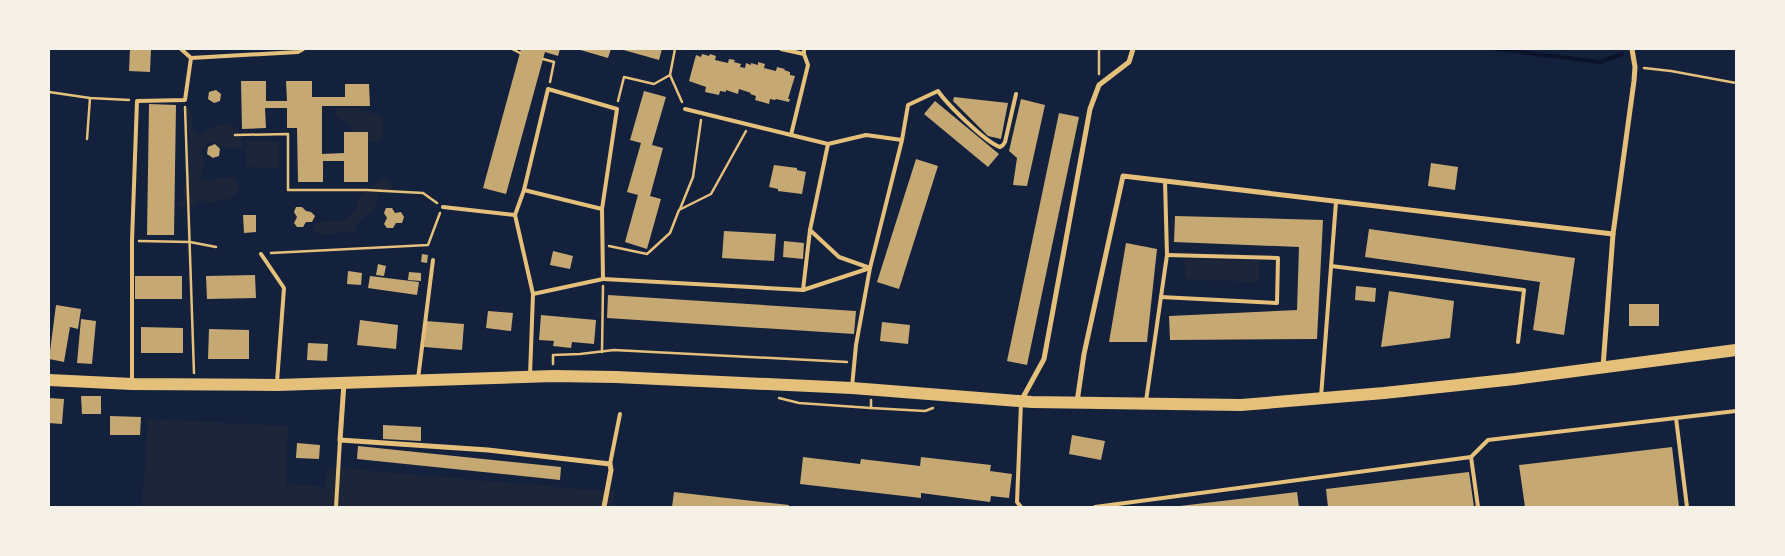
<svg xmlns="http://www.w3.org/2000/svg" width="1785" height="556" font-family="'Roboto Serif',serif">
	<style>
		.green { fill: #1d2539 }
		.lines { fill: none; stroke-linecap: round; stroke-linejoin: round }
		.stream { stroke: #0b132b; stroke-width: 4 }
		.building { fill: #c6a872 }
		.path { stroke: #e5c07b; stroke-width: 2.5 }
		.service { stroke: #e5c07b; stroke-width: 4 }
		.minor { stroke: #e5c07b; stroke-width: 5 }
		.primary { stroke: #e5c07b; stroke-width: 12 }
	</style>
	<rect width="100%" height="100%" fill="#14213d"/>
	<g class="green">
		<path d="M189,107L192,115V128L201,135C206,132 213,127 220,125C235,121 242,135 243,148H224L210,141L201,150L205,164L200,177L205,180L236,177L239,189L230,199L207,203L199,199L195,206L182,207L178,203L184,199V185L191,169L188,154L191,143L184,111Z"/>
		<path d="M337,109H361L383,118V137L378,141H366L354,134L350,126L335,115Z"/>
		<path d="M247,141L279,142V168L246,167Z"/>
		<path d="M387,178L394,189L388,194L378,193C380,209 369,212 358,222L356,232L325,234L314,232L313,226L319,222L344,221L356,210L359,197L381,180Z"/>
		<path d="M1185,259L1259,261V282L1185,279Z"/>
		<path d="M148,419L288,426L286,484L325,487L327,467L615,492L613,507H142Z"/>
	</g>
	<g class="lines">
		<path class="stream" d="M1497,49L1600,62L1622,54"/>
	</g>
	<g class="building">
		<path d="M130,49H151L150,72L129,71Z"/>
		<path d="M521,49H560L558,56L545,52L506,194L483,188Z"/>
		<path d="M577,49H611L608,58Z"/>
		<path d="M620,49H662L659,60Z"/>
		<path d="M702,54L709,56L710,54L716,56L715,60L728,63L729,59L735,60L734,62L741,64L740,67L745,68L746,63L751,65V63L758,65V62L765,64L764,68L776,71L777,67L785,69L784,70L790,72V75L795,76L788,99H790L789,102L776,99L775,100L770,99L769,104L755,100L756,96L750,94L751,93L739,89L738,94L726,90V92L720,91L719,95L705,92L706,87L689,81L696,55L701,57Z"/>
		<path d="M241,81H266V101H287L286,81H312V97H345V84H369L370,106H322V154L344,153V132H368V182H344V161H323V182H298L297,128H287V108H265L266,128L242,129Z"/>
		<path d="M216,90L221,94L220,101L214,103L208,99L209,92Z"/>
		<path d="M644,91L666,97L652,145L663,148L650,196L661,199L647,249L625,242L638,195L627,192L641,143L630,140Z"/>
		<path d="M954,97L1008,103L1001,139L988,136L953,101Z"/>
		<path d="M1021,99L1045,105L1027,186L1013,185L1017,158L1009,151Z"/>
		<path d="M935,101L999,154L988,167L924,114Z"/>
		<path d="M149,104L176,105L174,235H147Z"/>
		<path d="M1059,113L1079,117L1027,365L1007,361Z"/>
		<path d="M215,144L220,149L219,156L213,158L207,154L208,147Z"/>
		<path d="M916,159L938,166L899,289L877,282Z"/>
		<path d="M1431,163L1458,167L1455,190L1428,186Z"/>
		<path d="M774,165L797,168V170L806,172L802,194L778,191V189L769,187Z"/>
		<path d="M296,207H302L306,211L311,212L315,216L312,222H306L303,227H297L294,223L297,217L294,212Z"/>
		<path d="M386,208H392L395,213L401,212L404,217L402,223H396L393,228H387L384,224L387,218L384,213Z"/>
		<path d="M243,215H256V232L244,233Z"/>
		<path d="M1175,216L1323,220L1317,339L1170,340L1169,316L1297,310L1299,247L1174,242Z"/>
		<path d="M1369,229L1575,258L1564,335L1533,330L1540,282L1365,257Z"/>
		<path d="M724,231L776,234L774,261L722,258Z"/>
		<path d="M784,241L804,243L803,259L783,257Z"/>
		<path d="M1126,243L1157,249L1147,342H1109Z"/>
		<path d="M553,251L573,256L570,269L550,265Z"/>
		<path d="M422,254L428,255L427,263L421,262Z"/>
		<path d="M378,264L386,266L384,276L376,275Z"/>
		<path d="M348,271L362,273L361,285L347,284Z"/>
		<path d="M409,272L421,273V281L408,280Z"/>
		<path d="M255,275L256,298L207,299L206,276Z"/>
		<rect x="135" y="276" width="47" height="23"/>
		<path d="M370,276L419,282L417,295L368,288Z"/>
		<path d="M1356,286L1376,288L1375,302L1355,300Z"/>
		<path d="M1389,291L1454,301L1450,338L1381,347Z"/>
		<path d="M608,295L856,311L854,334L607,318Z"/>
		<rect x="1629" y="304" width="30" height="22"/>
		<path d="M56,305L81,309L78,329L70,327L64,362L49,359Z"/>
		<path d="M488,311L513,313L511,331L486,328Z"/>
		<path d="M541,315L596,320L594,344L572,342L571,348L553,346L554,341L539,340Z"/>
		<path d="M81,319L96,321L92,364L77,363Z"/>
		<path d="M360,320L398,325L396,349L357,345Z"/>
		<path d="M426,321L464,324L462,350L424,347Z"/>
		<path d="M882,322L910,325L908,344L880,341Z"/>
		<path d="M141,327L183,328V353H141Z"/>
		<path d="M209,329L249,330V359H208Z"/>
		<path d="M308,343L328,344L327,361L307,360Z"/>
		<path d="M81,396H101V414H82Z"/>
		<path d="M49,398L64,399L62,424L49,423Z"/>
		<path d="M110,416L141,417L140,435H110Z"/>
		<path d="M383,425L421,427V441L383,439Z"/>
		<path d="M1072,435L1105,441L1101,460L1069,454Z"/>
		<path d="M297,443L320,445L319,459L296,458Z"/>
		<path d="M358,446L561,467L560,480L357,459Z"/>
		<path d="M1672,447L1679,507H1525L1519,465Z"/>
		<path d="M803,457L860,464L861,459L920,466L921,457L991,465L990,471L1012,474L1009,498L991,496L990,502L921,493V498L800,484Z"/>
		<path d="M1469,472L1474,507H1328L1326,489Z"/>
		<path d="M674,492L789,505L788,507H672Z"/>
		<path d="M1297,492L1299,507H1180V506Z"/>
	</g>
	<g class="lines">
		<g class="path">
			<path d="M512,49L520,53"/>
			<path d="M675,49L670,75L682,102"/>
			<path d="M543,59L554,62L550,82"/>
			<path d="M1644,68L1671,71L1736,83"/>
			<path d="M1099,74V49"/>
			<path d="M49,92L90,98L129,100"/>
			<path d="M618,101L624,77L654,84L670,75"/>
			<path d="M185,107L194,373"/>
			<path d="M235,135L288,134V190H367L423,193L437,203"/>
			<path d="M87,139L90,98"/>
			<path d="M680,209L693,177L701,120"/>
			<path d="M139,241L190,242L216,247"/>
			<path d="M609,246L647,254L670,233L679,210L711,194L746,131"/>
			<path d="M271,253L428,245L440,213"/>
			<path d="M602,352L603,286"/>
			<path d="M553,364V355L580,354L614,350L847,362"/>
			<path d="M779,398L799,403L871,408V400"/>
			<path d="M871,408L925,411L933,408"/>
		</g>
		<g class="service">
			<path d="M181,49L191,58"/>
			<path d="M781,49L804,54"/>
			<path d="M548,89L617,109L602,209L524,190Z"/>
			<path d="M685,109L828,144L810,230L839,257L870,268L856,345L852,387"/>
			<path d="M791,135L808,65L804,54V49"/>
			<path d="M828,144L866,135L902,140"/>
			<path d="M524,190L515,215L533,294"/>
			<path d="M443,207L515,215"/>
			<path d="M261,254L284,288L277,382"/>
			<path d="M1331,266L1524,290L1518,342"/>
			<path d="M603,279L803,290L870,268L902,140L908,105L938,91C947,104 985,142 1000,147L1003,145L1005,142L1016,94"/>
			<path d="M803,290L810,230"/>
			<path d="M1161,297L1277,303L1278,258L1167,255"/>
			<path d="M530,375L533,294L603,279L602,209"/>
			<path d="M418,379L433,260"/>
			<path d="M132,382V241L137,101L185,100L191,58L298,52L303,49"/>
			<path d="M1321,397L1336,202"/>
			<path d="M1146,401L1167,255L1165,181"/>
			<path d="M1676,418L1687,507"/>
			<path d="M1471,457L1478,507"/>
			<path d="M610,464L620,414"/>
			<path d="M336,507L340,440"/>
			<path d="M1021,507L1017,502L1021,403"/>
			<path d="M1095,507L1471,457L1488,440L1736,411"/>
		</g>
		<g class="minor">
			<path d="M1603,367L1613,234L1634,81L1635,67L1632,49"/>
			<path d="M344,383L340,440L488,450L610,464L611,470L604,507"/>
			<path d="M1021,401L1044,359L1090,109L1099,85L1129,62L1133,49"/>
			<path d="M1077,402L1084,354L1123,176L1613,234"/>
		</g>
		<path class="primary" d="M49,380L132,384L277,385L553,376L616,377L852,388L1032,402L1241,405L1384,393L1515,379L1736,350"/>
	</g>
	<rect width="1785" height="556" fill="none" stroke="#f6f1e7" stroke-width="100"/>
</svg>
